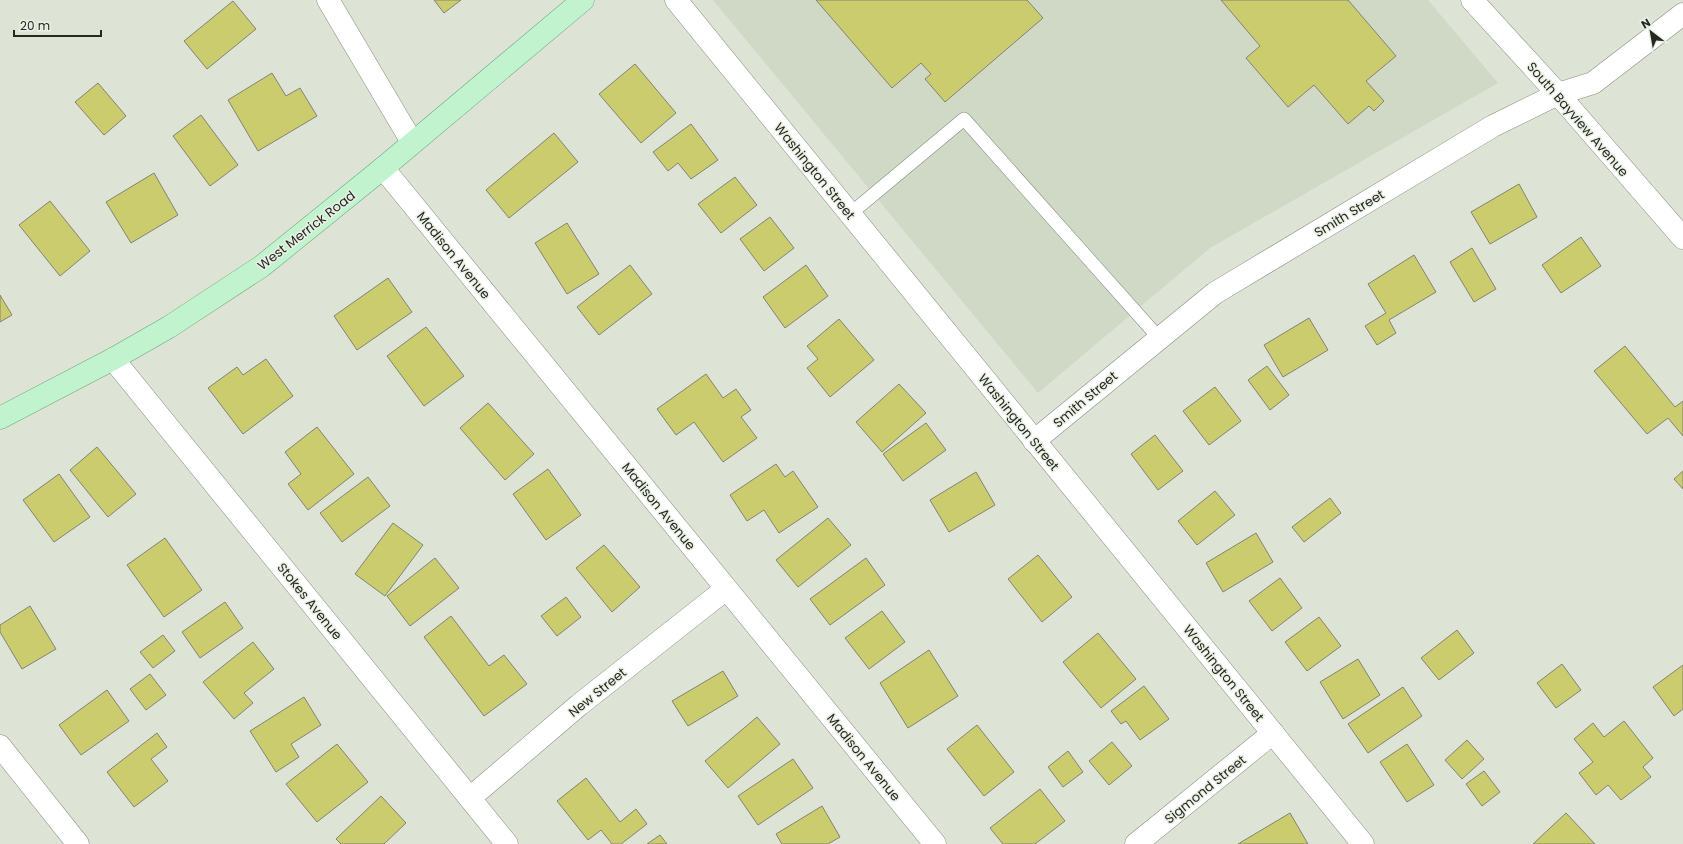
<svg xmlns="http://www.w3.org/2000/svg" width="1683" height="844" font-family="Poppins,sans-serif">
	<style>
		.built { fill: #cfd9c5 }
		.building { fill: #cbcc6d; stroke: #828375 }
		.lines { fill: none; stroke-linecap: round; stroke-linejoin: round }
		.service-casing { stroke: #888e82; stroke-width: 14 }
		.minor-casing { stroke: #888e82; stroke-width: 23 }
		.primary-casing { stroke: #6fa67c; stroke-width: 23 }
		.service { stroke: #fff; stroke-width: 13 }
		.minor { stroke: #fff; stroke-width: 22 }
		.primary { stroke: #c1f3ce; stroke-width: 22 }
		.labels { text-anchor: middle; stroke-width: 3; stroke-linejoin: round; paint-order: stroke }
		.street-label { font-size: 13px; fill: #242722; stroke: #eaf1e4 }
	</style>
	<rect width="100%" height="100%" fill="#dde4d6"/>
	<path class="built" d="M713,0H1428L1498,83L1210,248L1038,393Z"/>
	<g class="building">
		<path d="M434,0H461L444,13Z"/>
		<path d="M816,0H1027L1043,18L945,102L925,79L931,74L921,63L892,88Z"/>
		<path d="M1221,0H1348L1396,56L1366,81L1384,101L1374,111L1369,106L1348,124L1314,85L1288,107L1246,58L1260,46Z"/>
		<path d="M233,1L256,29L207,69L184,41Z"/>
		<path d="M635,64L676,113L641,143L599,94Z"/>
		<path d="M272,73L286,96L300,88L317,116L258,151L228,100Z"/>
		<path d="M98,83L126,116L104,135L75,102Z"/>
		<path d="M201,115L238,165L210,186L173,136Z"/>
		<path d="M691,124L718,160L691,179L678,163L668,171L653,152Z"/>
		<path d="M554,133L578,162L509,218L486,190Z"/>
		<path d="M154,173L178,215L131,243L106,202Z"/>
		<path d="M735,177L757,205L721,233L698,204Z"/>
		<path d="M1519,184L1537,217L1490,244L1471,212Z"/>
		<path d="M50,201L90,251L60,276L19,225Z"/>
		<path d="M770,217L794,248L764,271L740,239Z"/>
		<path d="M567,223L599,274L567,294L535,243Z"/>
		<path d="M1581,237L1601,266L1561,293L1542,265Z"/>
		<path d="M1472,248L1496,289L1474,302L1450,262Z"/>
		<path d="M1414,255L1436,292L1389,320L1396,333L1377,345L1365,326L1386,313L1368,284Z"/>
		<path d="M630,265L652,294L599,335L577,307Z"/>
		<path d="M806,265L828,296L785,328L763,297Z"/>
		<path d="M388,278L412,312L357,350L334,316Z"/>
		<path d="M0,295L12,315L0,322Z"/>
		<path d="M1309,318L1328,350L1283,377L1264,345Z"/>
		<path d="M839,319L874,360L830,397L807,368L818,359L807,346Z"/>
		<path d="M426,327L464,376L424,406L387,356Z"/>
		<path d="M1625,346L1675,407L1683,401V436L1668,418L1647,434L1594,371Z"/>
		<path d="M266,359L293,396L243,434L208,388L237,367L243,375Z"/>
		<path d="M1267,366L1289,395L1270,410L1248,380Z"/>
		<path d="M706,374L723,398L736,389L751,410L741,417L757,438L723,462L694,422L676,435L657,409Z"/>
		<path d="M899,384L926,413L882,452L856,422Z"/>
		<path d="M1215,387L1241,421L1209,445L1183,411Z"/>
		<path d="M488,403L534,454L505,480L460,428Z"/>
		<path d="M926,423L946,450L903,481L883,454Z"/>
		<path d="M317,427L354,474L308,510L288,484L301,474L285,452Z"/>
		<path d="M1155,435L1183,471L1158,490L1131,454Z"/>
		<path d="M97,447L136,494L108,517L70,470Z"/>
		<path d="M776,464L785,477L793,471L818,507L779,533L764,510L747,521L730,495Z"/>
		<path d="M548,469L581,515L546,540L513,494Z"/>
		<path d="M1683,471V489L1674,479Z"/>
		<path d="M976,472L995,505L949,532L930,500Z"/>
		<path d="M59,474L90,517L54,542L23,500Z"/>
		<path d="M368,477L390,506L342,542L320,513Z"/>
		<path d="M1215,491L1235,515L1197,545L1178,521Z"/>
		<path d="M1330,498L1341,513L1304,542L1292,527Z"/>
		<path d="M828,518L851,545L798,587L776,560Z"/>
		<path d="M393,523L423,545L385,596L355,574Z"/>
		<path d="M1256,533L1273,562L1223,592L1206,563Z"/>
		<path d="M165,538L202,590L164,617L127,565Z"/>
		<path d="M604,545L640,587L612,612L576,568Z"/>
		<path d="M1038,555L1072,597L1042,622L1008,579Z"/>
		<path d="M435,558L459,588L410,626L387,596Z"/>
		<path d="M866,558L885,585L830,625L810,599Z"/>
		<path d="M1280,578L1302,608L1272,631L1249,601Z"/>
		<path d="M566,597L581,617L557,636L541,616Z"/>
		<path d="M225,602L243,628L200,658L182,632Z"/>
		<path d="M30,606L56,649L22,669L0,632V625Z"/>
		<path d="M882,611L905,642L869,669L845,638Z"/>
		<path d="M451,616L489,666L504,655L527,684L484,716L424,637Z"/>
		<path d="M1319,617L1341,646L1307,671L1285,642Z"/>
		<path d="M1457,630L1474,653L1439,680L1421,658Z"/>
		<path d="M1098,633L1136,679L1101,708L1063,662Z"/>
		<path d="M163,635L175,651L153,668L140,652Z"/>
		<path d="M253,642L274,669L244,693L253,703L234,719L203,682Z"/>
		<path d="M929,650L958,696L908,728L880,683Z"/>
		<path d="M1358,659L1380,695L1343,719L1320,682Z"/>
		<path d="M1562,664L1581,690L1556,708L1537,683Z"/>
		<path d="M1683,665V709L1674,716L1653,687Z"/>
		<path d="M723,671L738,696L688,726L672,701Z"/>
		<path d="M150,674L166,695L146,710L130,689Z"/>
		<path d="M1144,686L1169,719L1140,740L1126,721L1121,724L1111,711Z"/>
		<path d="M1403,687L1422,716L1368,753L1348,724Z"/>
		<path d="M107,690L129,721L81,755L59,725Z"/>
		<path d="M304,697L321,725L291,744L299,757L276,772L250,731Z"/>
		<path d="M757,717L780,744L728,788L705,761Z"/>
		<path d="M1624,721L1653,758L1643,767L1651,777L1621,800L1608,785L1596,795L1579,773L1593,762L1574,739L1593,723L1604,737Z"/>
		<path d="M977,725L1014,772L984,796L947,749Z"/>
		<path d="M157,733L167,747L151,759L168,781L134,807L107,772Z"/>
		<path d="M1467,740L1484,759L1462,779L1445,760Z"/>
		<path d="M1112,742L1132,766L1109,785L1089,761Z"/>
		<path d="M337,744L368,782L317,822L286,784Z"/>
		<path d="M1407,744L1434,785L1407,802L1380,762Z"/>
		<path d="M1068,751L1083,772L1063,787L1048,767Z"/>
		<path d="M793,759L813,788L758,825L738,796Z"/>
		<path d="M1484,771L1500,792L1482,806L1466,784Z"/>
		<path d="M586,778L620,822L636,809L647,824L621,844H612L601,830L588,840L557,801Z"/>
		<path d="M1040,789L1065,821L1035,844H1003L990,828Z"/>
		<path d="M381,796L406,823L384,844H341L336,839Z"/>
		<path d="M822,806L840,837L828,844H782L776,834Z"/>
		<path d="M1290,813L1308,844H1238Z"/>
		<path d="M1566,813L1595,844H1533Z"/>
		<path d="M660,835L667,844H647Z"/>
	</g>
	<g class="lines">
		<g class="service-casing">
			<path id="service" d="M850,214L964,119L1159,338"/>
		</g>
		<g class="minor-casing">
			<g id="minor">
				<path d="M328,0L412,142"/>
				<path d="M676,0L1363,844"/>
				<path d="M1472,0L1558,94L1683,238"/>
				<path d="M383,168L935,844"/>
				<path d="M113,359L507,844"/>
				<path d="M1034,441L1215,293L1493,126L1558,94L1593,83L1683,14"/>
				<path d="M0,746L78,844"/>
				<path d="M470,798L579,705L726,589"/>
				<path d="M1136,844L1273,733"/>
			</g>
		</g>
		<g class="primary-casing">
			<path id="primary" d="M0,418L113,359L169,327L262,266L383,168L583,0"/>
		</g>
		<use href="#service" class="service"/>
		<use href="#minor" class="minor"/>
		<use href="#primary" class="primary"/>
	</g>
	<g class="labels">
		<g class="street-label">
			<text transform="translate(1578 119) rotate(49)" y="5">South Bayview Avenue</text>
			<text transform="translate(815 171) rotate(51)" y="5">Washington Street</text>
			<text transform="translate(1349 213) rotate(-31)" y="5">Smith Street</text>
			<text transform="translate(306 230) rotate(-38)" y="5">West Merrick Road</text>
			<text transform="translate(454 255) rotate(51)" y="5">Madison Avenue</text>
			<text transform="translate(1085 399) rotate(-40)" y="5">Smith Street</text>
			<text transform="translate(1019 422) rotate(51)" y="5">Washington Street</text>
			<text transform="translate(659 506) rotate(51)" y="5">Madison Avenue</text>
			<text transform="translate(310 601) rotate(51)" y="5">Stokes Avenue</text>
			<text transform="translate(1224 673) rotate(51)" y="5">Washington Street</text>
			<text transform="translate(597 692) rotate(-39)" y="5">New Street</text>
			<text transform="translate(864 757) rotate(51)" y="5">Madison Avenue</text>
			<text transform="translate(1205 789) rotate(-39)" y="5">Sigmond Street</text>
		</g>
	</g>
	<g transform="translate(1651 32) rotate(329)" stroke="#eaf1e4" stroke-width="3" paint-order="stroke">
	<path d="M0-3L7 15L0 10L-7 15Z" fill="#242722"/>
	<text y="-6" font-size="11" font-weight="bold" text-anchor="middle" fill="#242722">N</text>
	</g>
	<path d="M14 30v6h87v-6" fill="none" stroke="#242722" stroke-width="2"/>
	<text x="20" y="30" font-size="12" fill="#242722" stroke="#eaf1e4" stroke-width="3" paint-order="stroke">20 m</text>
</svg>
